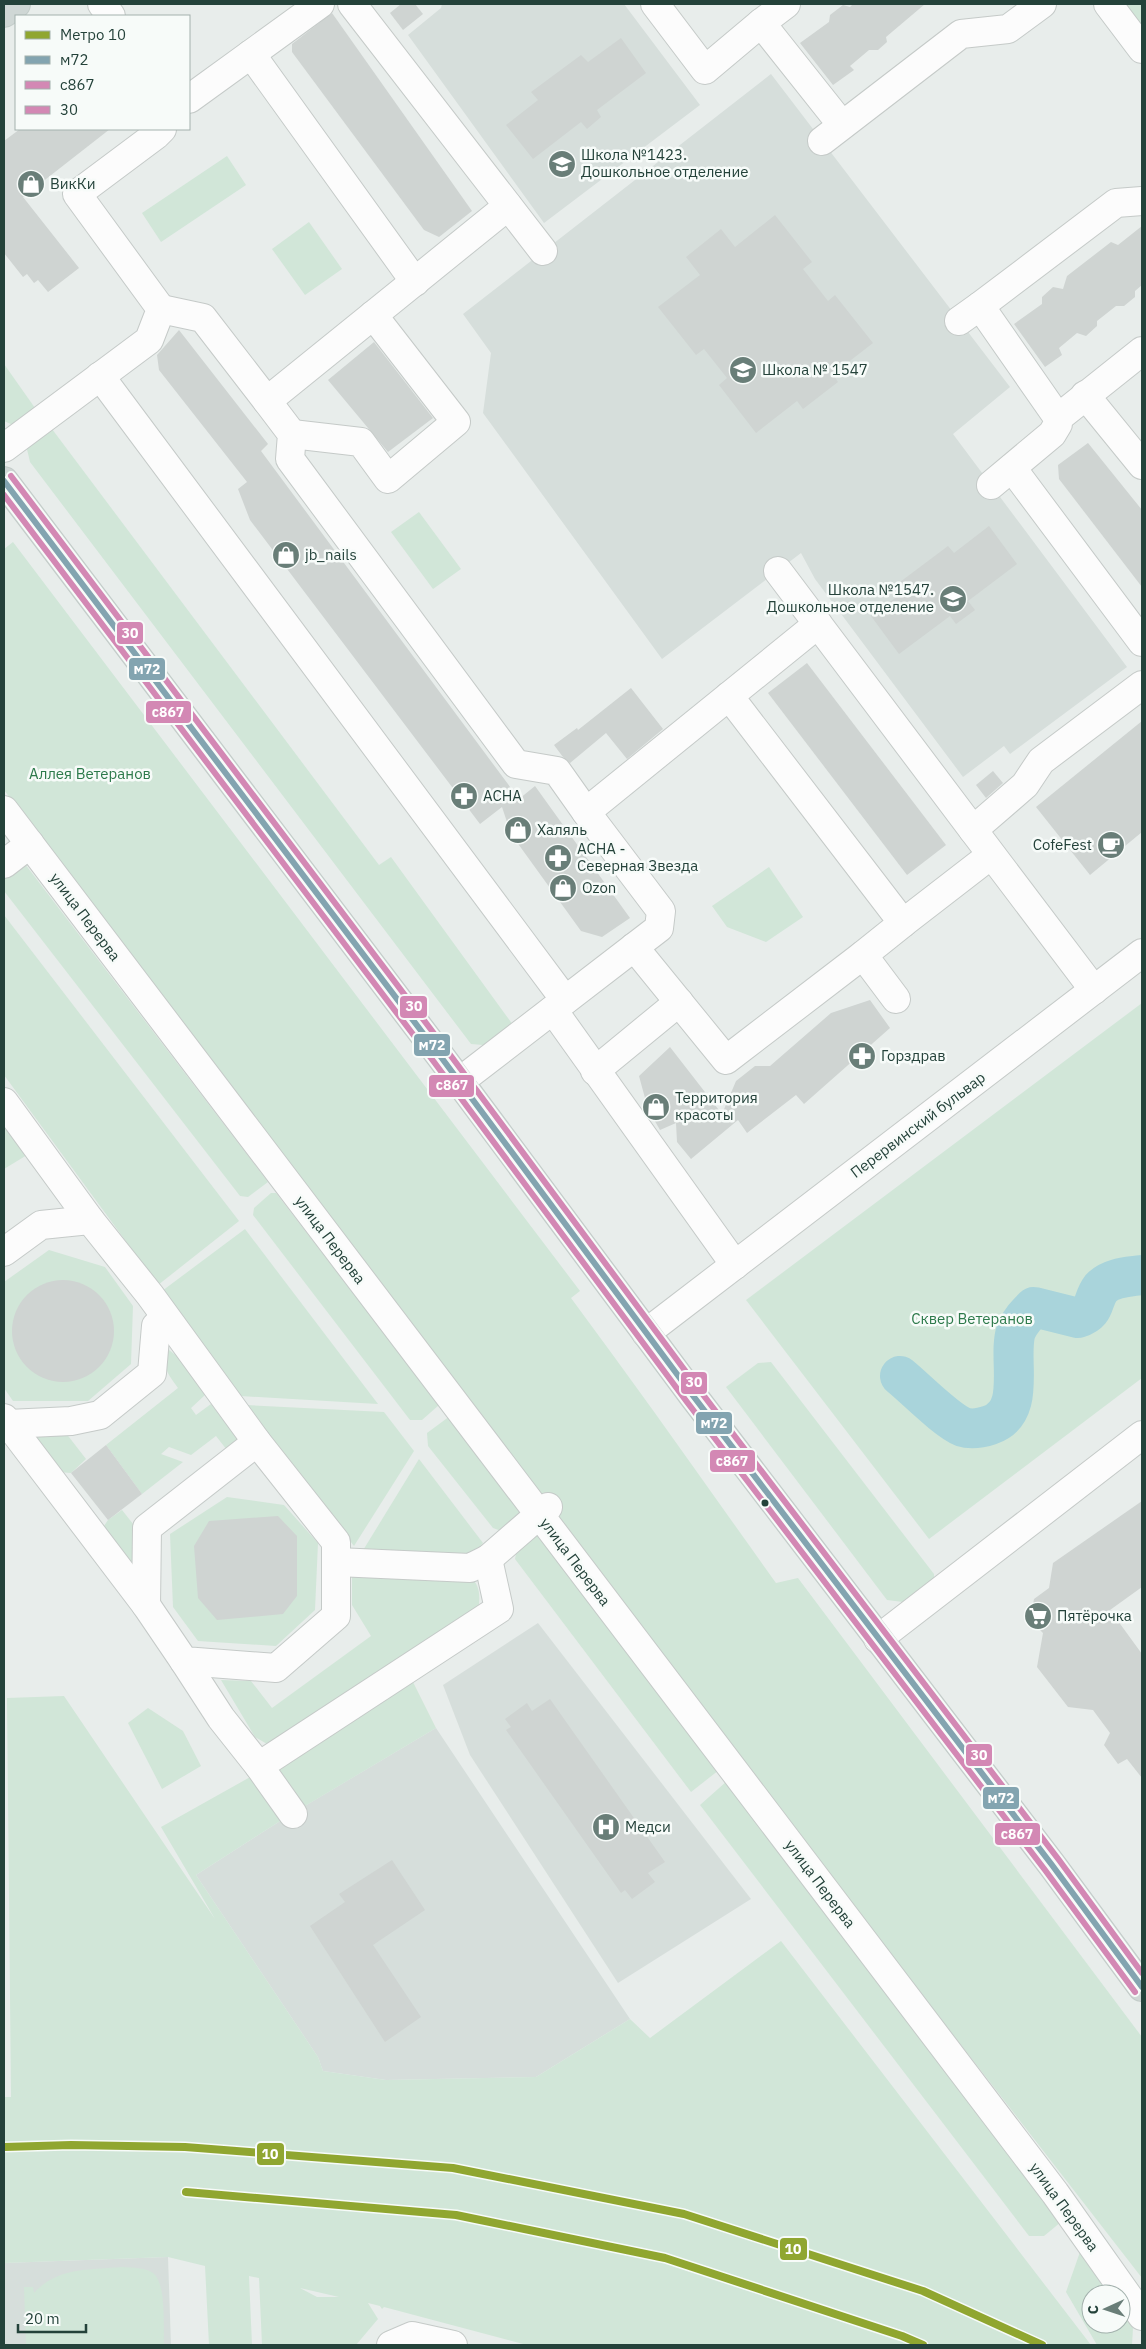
<svg xmlns="http://www.w3.org/2000/svg" width="1146" height="2349" font-family="'IBM Plex Sans',sans-serif">
	<style>
		.built { fill: #d6dedb }
		.green { fill: #d1e6d8; fill-rule: evenodd }
		.lines { fill: none; stroke-linecap: round; stroke-linejoin: round }
		.river { stroke: #a9d4db; stroke-width: 40 }
		.building { fill: #cfd4d2 }
		.minor-casing { stroke: #c5cac8; stroke-width: 30 }
		.major-casing { stroke: #c3ccc9; stroke-width: 30 }
		.minor { stroke: #fcfcfc; stroke-width: 28 }
		.major { stroke: #cfd7d5; stroke-width: 28 }
		.bus-1-casing { stroke: #f7fbf9; stroke-width: 10 }
		.bus-2-casing { stroke: #f7fbf9; stroke-width: 10 }
		.bus-3-casing { stroke: #f7fbf9; stroke-width: 10 }
		.bus-1 { stroke: #83a4b0; stroke-width: 6 }
		.bus-2 { stroke: #d388b4; stroke-width: 6 }
		.bus-3 { stroke: #d388b4; stroke-width: 6 }
		.metro-1-casing { stroke: #f7fbf9; stroke-width: 11 }
		.metro-1 { stroke: #90a630; stroke-width: 8 }
		.bus-dot { fill: #24423a; stroke: #f7fbf9; stroke-width: 2 }
		.labels { text-anchor: middle; stroke-width: 5; stroke-linejoin: round; paint-order: stroke }
		.poi-label { font-size: 15px; fill: #24423a; stroke: #f7fbf9; text-anchor: start }
		.park-label { font-size: 15px; fill: #2d7a4b; stroke: #f7fbf9 }
		.street-label { font-size: 15px; fill: #24423a; stroke: #f7fbf9 }
		.line-badge { stroke: #f7fbf9; stroke-width: 2 }
		.badge-label { font-size: 14px; text-anchor: middle; font-weight: bold; fill: #fff }
	</style>
	<rect width="100%" height="100%" fill="#e8edeb"/>
	<g class="built">
		<path d="M442,4H624L700,105L544,223L408,35L441,8Z"/>
		<path d="M771,74L1010,387L953,434L1127,667L1010,754L1004,746L963,777L815,579L801,553L662,659L483,413L491,353L463,314Z"/>
		<path d="M538,1623L751,1899L618,1983L470,1755L443,1685Z"/>
		<path d="M436,1728L630,2019L536,2077L386,2080L323,2071L318,2057L196,1875L288,1816Z"/>
		<path d="M168,2257L171,2345H4V2263Z"/>
	</g>
	<g class="green">
		<path d="M1122,4H1142V31Z"/>
		<path d="M227,156L246,185L161,242L142,213Z"/>
		<path d="M309,222L342,269L305,295L272,249Z"/>
		<path d="M4,364L35,408L13,425L4,421Z"/>
		<path d="M49,425L379,865L391,857L513,1025L483,1045L471,1044L30,462L26,445Z"/>
		<path d="M419,512L461,569L433,589L391,532Z"/>
		<path d="M13,542L580,1291L571,1298C641,1392 708,1488 776,1583L798,1578L1142,2037V2278L739,1759L4,790V549Z"/>
		<path d="M25,864L268,1182L248,1197L240,1196L4,891V876Z"/>
		<path d="M769,867L803,917L766,942L727,927L712,906Z"/>
		<path d="M4,915L239,1221L158,1285L4,1075Z"/>
		<path d="M1142,1003V1378L929,1539L746,1300Z"/>
		<path d="M4,1121L27,1155L4,1169Z"/>
		<path d="M271,1193H276L439,1405L422,1420H410L253,1215L254,1208Z"/>
		<path d="M245,1229L378,1404L240,1396L162,1291Z"/>
		<path d="M49,1250L105,1267L133,1306L131,1364L88,1401H13L4,1388V1282Z"/>
		<path d="M169,1350L178,1357L205,1395L191,1408L196,1415L211,1404L238,1440L227,1450L216,1436L191,1455L169,1447L161,1454L183,1462L142,1494L106,1445L178,1388C169,1375 160,1366 169,1350Z"/>
		<path d="M771,1362L934,1574V1580L903,1602L887,1600L726,1387L758,1363Z"/>
		<path d="M246,1405L384,1412L414,1451L354,1546Z"/>
		<path d="M450,1416L524,1516L504,1532L493,1528L428,1446L427,1433Z"/>
		<path d="M62,1428L86,1459L71,1473L58,1472L35,1438L41,1429Z"/>
		<path d="M419,1459L483,1543L478,1549L465,1556L362,1552Z"/>
		<path d="M227,1497L284,1505L318,1543L315,1610L276,1646L198,1641L173,1607L170,1534Z"/>
		<path d="M122,1510L137,1529L139,1555L129,1563L104,1526L108,1520Z"/>
		<path d="M538,1534L719,1770L691,1792L515,1559L517,1549Z"/>
		<path d="M352,1574L471,1577C481,1587 480,1598 478,1612L267,1744L255,1737L221,1680L251,1681L272,1708L371,1636L352,1605Z"/>
		<path d="M411,1678L436,1728L300,1809L273,1767Z"/>
		<path d="M64,1696L215,1919L161,1827L252,1776L288,1816L196,1875L318,2057L323,2071L386,2080L536,2077L630,2019L650,2038L781,1941L1091,2345H527L384,2307L382,2309L380,2306L368,2303L378,2319L356,2345H262L259,2278L249,2276L252,2345H209L205,2266L168,2257L4,2263V2097H11L7,1698ZM300,2288L339,2297H317Z"/>
		<path d="M148,1708L183,1731L201,1766L162,1789L128,1723Z"/>
		<path d="M727,1781L1061,2222L1044,2236H1029L700,1805Z"/>
		<path d="M1080,2252L1114,2294H1091V2324H1121V2303L1133,2328L1132,2345H1097L1066,2292Z"/>
		<path d="M122,2267C133,2268 144,2267 153,2273C167,2284 163,2328 164,2345H26L24,2287H33L34,2293C57,2267 90,2270 122,2267Z"/>
	</g>
	<g class="lines">
		<path class="river" d="M900,1376C916,1389 946,1420 963,1427C972,1430 981,1428 990,1425C1028,1412 1007,1359 1016,1331C1020,1321 1027,1314 1034,1307L1078,1318C1097,1312 1091,1301 1101,1288C1111,1277 1129,1277 1142,1275"/>
	</g>
	<g class="building">
		<path d="M401,4H415L423,14L403,30L390,13Z"/>
		<path d="M853,4H925L886,37L887,42L878,50H869L850,66L854,70L833,85L800,43L829,22L830,15L843,5L850,7Z"/>
		<path d="M332,13L472,211L439,237L424,230L292,52V44Z"/>
		<path d="M621,38L646,73L597,110L601,117L587,129L581,122L533,159L506,125L538,100L531,92L581,55L588,62Z"/>
		<path d="M20,129H110L23,197L79,268L48,292L38,280L34,283L27,274L23,277L4,253V141Z"/>
		<path d="M775,215L812,262L803,269L828,301L835,295L873,343L833,374L838,382L803,409L797,401L756,433L719,385L727,378L704,349L696,355L658,307L700,275L686,257L721,229L735,247Z"/>
		<path d="M1142,226V285L1135,291V297L1124,306H1116L1097,321V326L1086,336L1077,333L1059,348L1062,355L1045,367L1014,324L1042,304V297L1053,287L1063,289L1067,276L1111,242L1118,245Z"/>
		<path d="M179,330L268,444L261,451L519,799L535,786L630,918L602,937L581,931L511,834L502,807L480,824L250,520L238,489L247,482L159,370L157,355Z"/>
		<path d="M374,342L433,418L388,452L328,380Z"/>
		<path d="M1088,443L1142,510V587L1059,479L1058,465Z"/>
		<path d="M989,526L1017,564L968,601L975,610L956,624L950,616L899,654L871,616L906,590L900,582L948,546L954,553Z"/>
		<path d="M807,663L946,845L907,875L768,693Z"/>
		<path d="M631,688L663,729L627,759L606,733L570,763L563,757L554,745L577,728L578,730Z"/>
		<path d="M1142,721V832L1090,875L1036,807Z"/>
		<path d="M993,771L1003,783L986,798L976,785Z"/>
		<path d="M870,1000L890,1028L804,1104L796,1095L747,1133L738,1120L691,1159L677,1142L676,1123L660,1130L648,1109L639,1076L670,1047L722,1114L736,1081L755,1066H770L831,1013Z"/>
		<circle cx="63" cy="1331" r="51"/>
		<path d="M106,1445L142,1494L108,1520L71,1473Z"/>
		<path d="M1142,1501V1587L1110,1610L1142,1654V1778L1127,1759L1118,1764L1104,1745L1110,1733L1093,1710L1068,1707L1037,1667L1043,1633L1030,1620L1034,1599L1049,1588L1053,1563Z"/>
		<path d="M278,1516L297,1536V1596L283,1614L217,1620L198,1598L194,1546L209,1521Z"/>
		<path d="M550,1699L665,1862L648,1873L655,1882L632,1899L625,1890L621,1893L506,1730L511,1727L505,1719L527,1703L532,1711Z"/>
		<path d="M392,1860L425,1910L373,1945L421,2017L385,2042L310,1926L345,1902L339,1894Z"/>
	</g>
	<g class="lines">
		<g class="minor-casing">
			<g id="minor">
				<path d="M102,4L111,16"/>
				<path d="M352,4L543,251"/>
				<path d="M655,4L705,70L761,23"/>
				<path d="M786,4L761,23L842,125"/>
				<path d="M1108,4L1142,49"/>
				<path d="M251,54L415,282"/>
				<path d="M189,99L320,4"/>
				<path d="M822,141L961,34L1008,29L1042,4"/>
				<path d="M980,306L1116,203L1142,201"/>
				<path d="M161,309L203,318L267,401L508,206"/>
				<path d="M959,321L980,306L1058,418"/>
				<path d="M100,376L565,1000"/>
				<path d="M1085,395L1142,465"/>
				<path d="M267,401L292,434L290,459L516,764L557,771L586,812"/>
				<path d="M292,434L361,442L388,479L456,422L373,315"/>
				<path d="M4,448L149,340L161,309L77,194L156,135L162,129"/>
				<path d="M1012,468L1142,642"/>
				<path d="M991,485L1052,434L1058,424V418L1142,351"/>
				<path d="M778,571L973,830"/>
				<path d="M729,696L903,923L991,855"/>
				<path d="M4,810L1055,2193L1142,2316"/>
				<path d="M4,864L30,844"/>
				<path d="M634,947L726,1060L863,955"/>
				<path d="M1094,990L973,830L1025,785L1041,761L1142,685"/>
				<path d="M896,999L863,955L903,923"/>
				<path d="M553,1010L735,1265"/>
				<path d="M595,1071L679,1002"/>
				<path d="M459,1082L659,928L661,911L586,812L818,624"/>
				<path d="M4,1102L90,1220L150,1295L257,1442L336,1542V1616L276,1668L184,1661L146,1605L4,1418"/>
				<path d="M4,1252L41,1225L90,1220"/>
				<path d="M646,1333L1142,953"/>
				<path d="M8,1424L71,1421L100,1415L152,1373L156,1326L165,1318"/>
				<path d="M337,1562L470,1568L488,1559L548,1507"/>
				<path d="M146,1605L147,1528L257,1442"/>
				<path d="M878,1639L1142,1435"/>
				<path d="M184,1661L221,1718L259,1766L499,1609L488,1559"/>
				<path d="M259,1766L293,1814"/>
				<path d="M391,2345L412,2336L453,2345"/>
			</g>
		</g>
		<g class="major-casing">
			<g id="major">
				<path d="M4,13L16,4"/>
				<path d="M4,481L441,1057L694,1397L1052,1865L1142,1987"/>
			</g>
		</g>
		<use href="#minor" class="minor"/>
		<use href="#major" class="major"/>
		<g class="bus-1-casing">
			<path id="bus-1" d="M4,481L441,1057L694,1397L1052,1865L1142,1987"/>
		</g>
		<g class="bus-2-casing">
			<path id="bus-2" d="M4,495L434,1062L687,1402L1045,1870L1135,1992"/>
		</g>
		<g class="bus-3-casing">
			<path id="bus-3" d="M11,476L448,1052L701,1392L1059,1860L1142,1973"/>
		</g>
		<use href="#bus-1" class="bus-1"/>
		<use href="#bus-2" class="bus-2"/>
		<use href="#bus-3" class="bus-3"/>
		<g class="metro-1-casing">
			<g id="metro-1">
				<path d="M4,2147L71,2145L185,2147L453,2168L684,2214L923,2291L1042,2345"/>
				<path d="M186,2192L456,2215L665,2258L902,2336L923,2345"/>
			</g>
		</g>
		<use href="#metro-1" class="metro-1"/>
	</g>
	<defs>
		<g id="school-disc" transform="scale(1.4375)"><circle r="9.5" fill="#697e78" stroke="#f7fbf9"/><path d="M0-5L7-2L0 1L-7-2ZM-4 1L0 2.5L4 1V4Q0 6-4 4Z" fill="#fff"/></g>
		<g id="shop-disc" transform="scale(1.4375)"><circle r="9.5" fill="#697e78" stroke="#f7fbf9"/><path d="M-5-2.5h2.3a2.7 3.5 0 0 1 5.4 0H5L5.5 6h-11ZM-1.5-2.5h3a1.5 2.3 0 0 0-3 0Z" fill="#fff"/></g>
		<g id="pharmacy-disc" transform="scale(1.4375)"><circle r="9.5" fill="#697e78" stroke="#f7fbf9"/><path d="M-2-6h4v4h4v4h-4v4h-4v-4h-4v-4h4Z" fill="#fff"/></g>
		<g id="cafe-disc" transform="scale(1.4375)"><circle r="9.5" fill="#697e78" stroke="#f7fbf9"/><path d="M-5.5-4.5H6V0H3Q3 3.5 0 3.5H-2.5Q-5.5 3.5-5.5 0ZM3-3.2v2h1.7v-2ZM-6 4.5H4V6H-6Z" fill="#fff"/></g>
		<g id="supermarket-disc" transform="scale(1.4375)"><circle r="9.5" fill="#697e78" stroke="#f7fbf9"/><path d="M-6-5.5h2.5l.6 2H6L4.5 2H-2.5L-4.4-4H-6ZM-1.5 3.2a1.3 1.3 0 1 0 .1 0ZM3 3.2a1.3 1.3 0 1 0 .1 0Z" fill="#fff"/></g>
		<g id="hospital-disc" transform="scale(1.4375)"><circle r="9.5" fill="#697e78" stroke="#f7fbf9"/><path d="M-5-5h3v3.5h4V-5h3V5h-3V1.5h-4V5h-3Z" fill="#fff"/></g>
	</defs>
	<g fill-rule="evenodd">
		<use href="#school-disc" x="562" y="164"/>
		<use href="#shop-disc" x="31" y="184"/>
		<use href="#school-disc" x="743" y="370"/>
		<use href="#shop-disc" x="286" y="555"/>
		<use href="#school-disc" x="953" y="599"/>
		<use href="#pharmacy-disc" x="464" y="796"/>
		<use href="#shop-disc" x="518" y="830"/>
		<use href="#cafe-disc" x="1111" y="845"/>
		<use href="#pharmacy-disc" x="558" y="858"/>
		<use href="#shop-disc" x="563" y="888"/>
		<use href="#pharmacy-disc" x="862" y="1056"/>
		<use href="#shop-disc" x="656" y="1107"/>
		<use href="#supermarket-disc" x="1038" y="1616"/>
		<use href="#hospital-disc" x="606" y="1827"/>
	</g>
	<circle class="bus-dot" cx="765" cy="1503" r="4.5"/>
	<g class="labels">
		<g class="poi-label">
			<text x="581" y="160">Школа №1423.<tspan x="581" dy="17">Дошкольное отделение</tspan></text>
			<text x="50" y="189">ВикКи</text>
			<text x="762" y="375">Школа № 1547</text>
			<text x="305" y="560">jb_nails</text>
			<text x="934" y="595" text-anchor="end">Школа №1547.<tspan x="934" dy="17">Дошкольное отделение</tspan></text>
			<text x="483" y="801">АСНА</text>
			<text x="537" y="835">Халяль</text>
			<text x="1092" y="850" text-anchor="end">CofeFest</text>
			<text x="577" y="854">АСНА -<tspan x="577" dy="17">Северная Звезда</tspan></text>
			<text x="582" y="893">Ozon</text>
			<text x="881" y="1061">Горздрав</text>
			<text x="675" y="1103">Территория<tspan x="675" dy="17">красоты</tspan></text>
			<text x="1057" y="1621">Пятёрочка</text>
			<text x="625" y="1832">Медси</text>
		</g>
		<g class="park-label">
			<text x="90" y="779">Аллея Ветеранов</text>
			<text x="972" y="1324">Сквер Ветеранов</text>
		</g>
		<g class="street-label">
			<text transform="translate(85 917) rotate(53)" y="5">улица Перерва</text>
			<text transform="translate(918 1125) rotate(-37)" y="5">Перервинский бульвар</text>
			<text transform="translate(330 1240) rotate(53)" y="5">улица Перерва</text>
			<text transform="translate(575 1562) rotate(53)" y="5">улица Перерва</text>
			<text transform="translate(820 1884) rotate(53)" y="5">улица Перерва</text>
			<text transform="translate(1064 2207) rotate(54)" y="5">улица Перерва</text>
		</g>
	</g>
	<g class="line-badge">
		<rect x="116" y="621" width="28" height="24" rx="5" fill="#d388b4"/>
		<rect x="128" y="657" width="38" height="24" rx="5" fill="#83a4b0"/>
		<rect x="145" y="700" width="47" height="24" rx="5" fill="#d388b4"/>
		<rect x="399" y="995" width="29" height="24" rx="5" fill="#d388b4"/>
		<rect x="413" y="1033" width="38" height="24" rx="5" fill="#83a4b0"/>
		<rect x="428" y="1074" width="47" height="24" rx="5" fill="#d388b4"/>
		<rect x="680" y="1371" width="28" height="24" rx="5" fill="#d388b4"/>
		<rect x="695" y="1411" width="38" height="24" rx="5" fill="#83a4b0"/>
		<rect x="709" y="1449" width="47" height="24" rx="5" fill="#d388b4"/>
		<rect x="965" y="1743" width="28" height="24" rx="5" fill="#d388b4"/>
		<rect x="982" y="1786" width="38" height="24" rx="5" fill="#83a4b0"/>
		<rect x="994" y="1822" width="47" height="24" rx="5" fill="#d388b4"/>
		<rect x="256" y="2142" width="29" height="24" rx="5" fill="#90a630"/>
		<rect x="779" y="2237" width="29" height="24" rx="5" fill="#90a630"/>
	</g>
	<g class="badge-label">
		<text x="130" y="638">30</text>
		<text x="147" y="674">м72</text>
		<text x="168" y="717">с867</text>
		<text x="414" y="1011">30</text>
		<text x="432" y="1050">м72</text>
		<text x="452" y="1090">с867</text>
		<text x="694" y="1387">30</text>
		<text x="714" y="1428">м72</text>
		<text x="732" y="1466">с867</text>
		<text x="979" y="1760">30</text>
		<text x="1001" y="1803">м72</text>
		<text x="1017" y="1839">с867</text>
		<text x="270" y="2159">10</text>
		<text x="793" y="2254">10</text>
	</g>
	<rect width="1146" height="2349" fill="none" stroke="#24423a" stroke-width="10"/>
	<rect x="15" y="15" width="175" height="115" fill="#f7fbf9" stroke="#a3b1ad"/>
	<rect x="25" y="31" width="25" height="8" fill="#90a630" stroke="#a3b1ad"/>
	<text x="60" y="40" font-size="15" fill="#24423a">Метро 10</text>
	<rect x="25" y="56" width="25" height="8" fill="#83a4b0" stroke="#a3b1ad"/>
	<text x="60" y="65" font-size="15" fill="#24423a">м72</text>
	<rect x="25" y="81" width="25" height="8" fill="#d388b4" stroke="#a3b1ad"/>
	<text x="60" y="90" font-size="15" fill="#24423a">с867</text>
	<rect x="25" y="106" width="25" height="8" fill="#d388b4" stroke="#a3b1ad"/>
	<text x="60" y="115" font-size="15" fill="#24423a">30</text>
	<g transform="translate(1106 2309) rotate(267)"><circle r="24" fill="#f7fbf9" stroke="#a3b1ad"/>
	<path d="M0-4L9 19L0 12L-9 19Z" fill="#697e78"/>
	<text y="-8" font-size="14" font-weight="bold" text-anchor="middle" fill="#24423a">С</text>
	</g>
	<path d="M18 2324v8h68v-8" fill="none" stroke="#24423a" stroke-width="2.5"/>
	<text x="25" y="2324" font-size="15" fill="#24423a" stroke="#f7fbf9" stroke-width="4" paint-order="stroke">20 m</text>
</svg>
